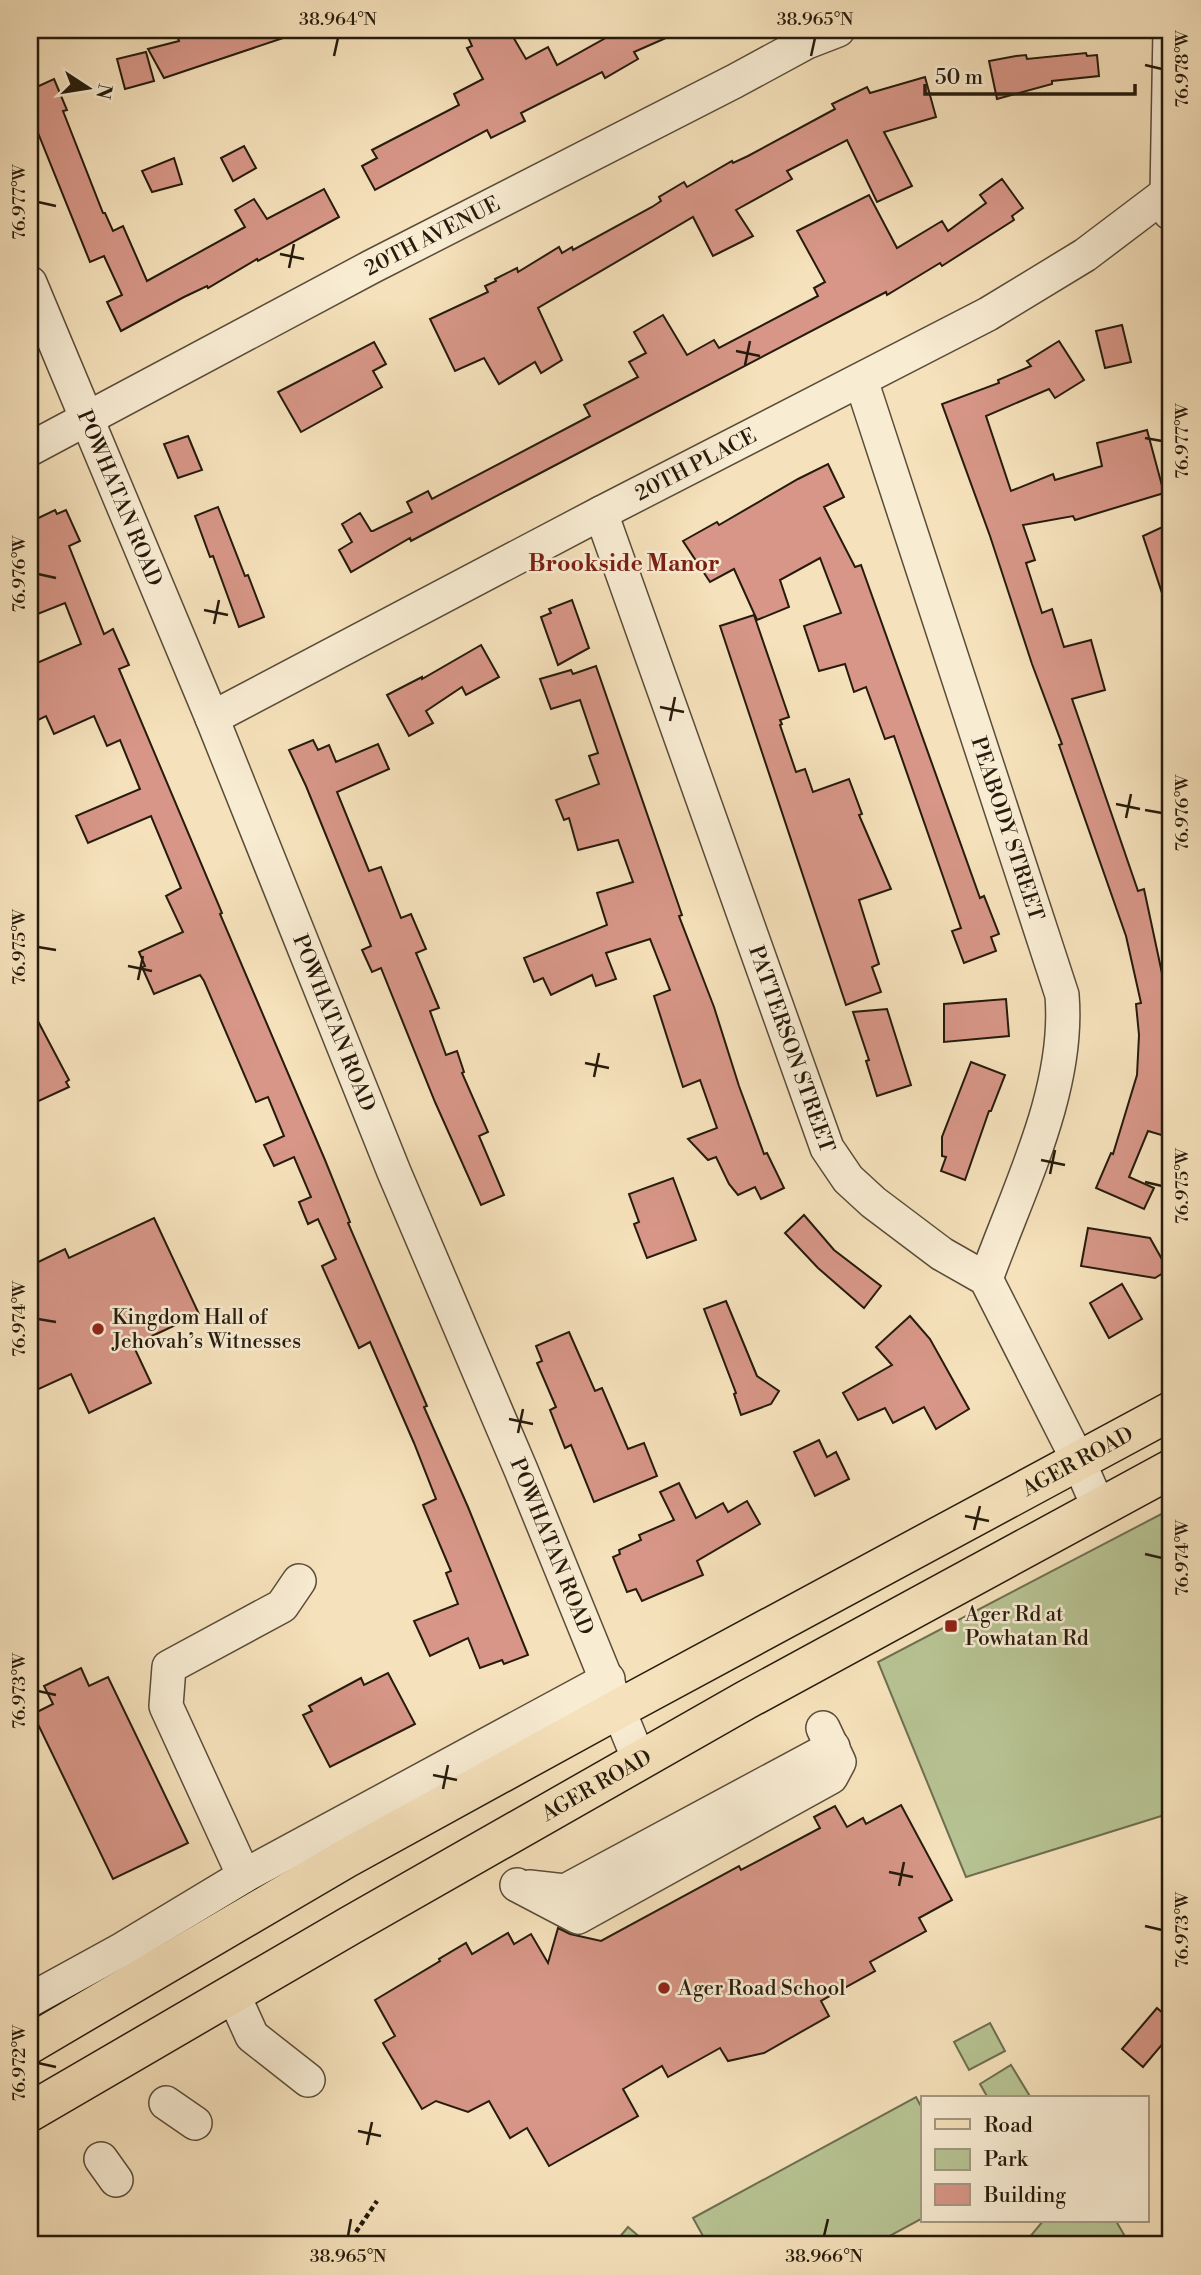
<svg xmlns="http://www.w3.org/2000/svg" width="1201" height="2275" font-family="'Libre Bodoni',serif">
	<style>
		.green { fill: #b7c393; stroke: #6e6f50; stroke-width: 2 }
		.building { fill: #d79687; stroke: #261b0c; stroke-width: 2 }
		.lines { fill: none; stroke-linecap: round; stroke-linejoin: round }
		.minor-casing { stroke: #5a4c38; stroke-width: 36 }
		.major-casing { stroke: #261b0c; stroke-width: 41 }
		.path { stroke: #261b0c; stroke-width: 4.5; stroke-dasharray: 5 3.5; stroke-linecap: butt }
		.minor { stroke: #f8ecd3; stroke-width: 33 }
		.major { stroke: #f5e1bb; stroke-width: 38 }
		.ticks { fill: none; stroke: #261b0c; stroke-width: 2.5 }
		.poi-dot { fill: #8f2418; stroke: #f8ecd3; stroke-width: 2.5 }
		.labels { text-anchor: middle; stroke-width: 5; stroke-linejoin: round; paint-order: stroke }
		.street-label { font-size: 21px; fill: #261b0c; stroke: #f8ecd3 }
		.poi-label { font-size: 21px; fill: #261b0c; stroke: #f8ecd3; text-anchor: start }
		.neighbourhood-label { font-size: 23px; font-weight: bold; fill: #7a1f14; stroke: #f8ecd3 }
		.neatline { fill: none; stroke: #261b0c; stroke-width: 2.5 }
		.ticks-label { font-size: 18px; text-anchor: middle; fill: #261b0c }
	</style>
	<rect width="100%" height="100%" fill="#f5e1bb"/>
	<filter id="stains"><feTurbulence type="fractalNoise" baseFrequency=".00286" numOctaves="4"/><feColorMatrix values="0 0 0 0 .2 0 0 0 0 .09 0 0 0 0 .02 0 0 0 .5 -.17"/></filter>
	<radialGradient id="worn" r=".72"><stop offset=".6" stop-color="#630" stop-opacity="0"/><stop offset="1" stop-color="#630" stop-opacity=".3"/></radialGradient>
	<g class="green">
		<path d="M1171,1509V1813L966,1877L878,1662Z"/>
		<path d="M990,2023L1005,2051L969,2070L954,2042Z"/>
		<path d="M1011,2065L1031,2098H988L980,2084Z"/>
		<path d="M916,2097L923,2110V2218L873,2245H708L693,2218Z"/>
		<path d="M1043,2221H1116L1130,2245H1023Z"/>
		<path d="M628,2227L649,2245H613Z"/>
	</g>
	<g class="building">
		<path d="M175,30H294L295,34L164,78L148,49L179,41Z"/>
		<path d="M465,30H509L526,59L548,47L557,65L620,30H684L634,52L638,59L605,78L602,72L521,113L525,121L491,138L487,130L375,190L362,166L377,158L372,150L459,105L454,94L483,79L467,48L472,46Z"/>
		<path d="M146,52L154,81L125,89L117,59Z"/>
		<path d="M1086,53L1087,56L1097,55L1099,76L1052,81V84L997,99L989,61L1016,56L1026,55L1027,59Z"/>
		<path d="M925,77L936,117L884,132L912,186L877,202L847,140L787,171L792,179L736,210L753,236L713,256L693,217L538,308L562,360L541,373L535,362L499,384L484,358L455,371L430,319L488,292L485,286L496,281L495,279L517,268L518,272L559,247L562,253L572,247L573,250L652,207L661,201L659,197L684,182L687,187L732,161L733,163L748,156L835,109L832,104L867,87L870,93Z"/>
		<path d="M54,79L67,110L63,111L103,213H105L113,231L123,226L147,281L245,227L235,210L254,199L267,219L324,189L339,217L258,261L257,259L208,288L207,286L184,297L121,331L107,302L122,295L104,256L90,262L30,113V90Z"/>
		<path d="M244,146L256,168L233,181L221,158Z"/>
		<path d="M174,158L182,184L152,192L142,171Z"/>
		<path d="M1002,179L1023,208L1012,216L1014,220L942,266L940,263L887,295L886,292L445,523L411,541L410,538L351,572L339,550L352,542L342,524L360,513L371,531H373L412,512L407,502L428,491L432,499L590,416L584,405L638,377L629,362L646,353L634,332L663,315L687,355L714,340L719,348L818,296L814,288L825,282L797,231L869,195L897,248L942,221L948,231L986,203L980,195Z"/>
		<path d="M1122,325L1131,362L1105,368L1096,331Z"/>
		<path d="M1059,341L1084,380L1055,398L1049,389L986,416L1011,491L1053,474L1055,480L1102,466L1097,443L1147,430L1164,493L1075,520L1073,516L1023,525L1035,560L1026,563L1042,613L1052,609L1064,647L1091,640L1105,690L1072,699L1138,891L1144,889L1163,978L1166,1034L1171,1035V1118L1165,1136L1148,1131L1129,1177L1154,1188L1144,1209L1096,1188L1111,1153L1113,1154L1137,1075L1139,1035L1136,1004L1141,1003L1126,936L1059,745L1062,744L1032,664L990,536L942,404L999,383L998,380L1031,366L1027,361Z"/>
		<path d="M374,342L386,364L373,371L382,387L301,432L278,392Z"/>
		<path d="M188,436L202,470L178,478L164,444Z"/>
		<path d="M828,464L844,497L824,507L855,567L861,565L980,898L984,896L999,934L991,937L996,951L964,963L952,931L961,928L894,736L885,739L866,687L854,692L845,664L819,671L804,626L841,613L820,558L780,580L789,607L757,620L734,569L710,582L683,541L717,522L719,525L798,479Z"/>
		<path d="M218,507L245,576L248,575L264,617L239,627L213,556L210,557L195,516Z"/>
		<path d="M55,510L57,514L66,510L80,541L69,546L104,634L113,629L129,665L119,669L222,913L220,914L325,1160L350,1222L348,1223L427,1406L424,1407L468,1507L528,1655L504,1664L502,1660L480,1668L468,1638L430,1656L414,1621L458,1604L446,1573L451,1571L423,1505L436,1499L414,1443L370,1342L359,1348L322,1266L336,1259L318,1219L308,1224L299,1202L311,1197L294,1157L274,1166L264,1145L284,1136L268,1097L256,1102L204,981L200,975L154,994L142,967L145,966L139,952L183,932L166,896L181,888L151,816L88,843L76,816L140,789L120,740L107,746L94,716L54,734L46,716L30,724V666L81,644L65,603L30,617V522Z"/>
		<path d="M1171,523V607L1167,608L1143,536Z"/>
		<path d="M572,600L589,648L558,665L541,617L551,613L549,609Z"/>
		<path d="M754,615L789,717L780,720L782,724L780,725L796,772L805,769L813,792L849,779L862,814L859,815L891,889L859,900L879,964L872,967L881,992L846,1005L720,626Z"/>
		<path d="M481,645L499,677L466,695L462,687L426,711L433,723L409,736L387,695L422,677V679Z"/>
		<path d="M596,666L682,915L679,916L714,1007L739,1086L764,1154L767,1153L784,1188L761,1199L755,1187L738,1195L729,1184L716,1157L708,1160L688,1139L717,1128L700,1080L683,1087L654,996L670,990L650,939L606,953L616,979L596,986L592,975L551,995L543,978L534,982L524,958L607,925L597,893L633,882L618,840L578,850L569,818L564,820L556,800L599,784L589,756L598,753L580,700L551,709L540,679L571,670L573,674Z"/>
		<path d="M313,740L318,750L329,745L336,762L378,744L389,769L337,792L369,871L381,867L401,918L411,914L426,949L416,953L439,1008L430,1011L446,1055L457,1051L464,1072L462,1073L488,1132L479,1136L504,1195L481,1205L435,1102L381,968L372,972L362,950L371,946L306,786L289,750Z"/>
		<path d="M1006,999L1009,1036L944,1042V1004Z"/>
		<path d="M30,1006L69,1080L66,1082L69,1087L30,1105Z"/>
		<path d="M887,1009L911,1085L877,1096L866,1061L869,1060L853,1012Z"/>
		<path d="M971,1062L1005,1075L991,1111H989L965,1180L941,1171L946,1157L942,1156V1137Z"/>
		<path d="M673,1178L696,1240L647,1258L634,1224L639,1222L629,1194Z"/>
		<path d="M804,1215L834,1250L881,1286L864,1308L818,1268L785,1233Z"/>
		<path d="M154,1218L199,1314L133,1345L151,1383L89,1413L71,1374L30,1393V1266L65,1249L69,1258Z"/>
		<path d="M1088,1228L1150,1238L1168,1270L1155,1278L1081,1266Z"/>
		<path d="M1122,1284L1142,1319L1109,1338L1090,1303Z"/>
		<path d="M726,1301L757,1376L779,1391L771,1404L741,1415L734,1394L736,1393L704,1309Z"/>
		<path d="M910,1316L930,1339L969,1409L936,1429L924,1407L893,1423L885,1408L858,1420L843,1393L892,1365L876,1347Z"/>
		<path d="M569,1332L595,1391L602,1388L628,1449L644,1443L657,1476L594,1502L571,1445L565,1448L550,1410L556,1407L537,1363L542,1361L536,1346Z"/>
		<path d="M819,1440L827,1457L836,1452L849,1479L815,1496L794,1452Z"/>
		<path d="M679,1483L696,1518L723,1503L728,1512L747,1501L760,1524L697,1561L703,1575L642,1601L636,1589L627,1592L613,1557L620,1554L619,1550L641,1540L639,1535L674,1520L660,1492Z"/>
		<path d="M81,1668L89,1686L108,1677L188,1843L113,1879L33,1714L53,1704L44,1686Z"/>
		<path d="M388,1673L415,1724L330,1767L303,1715L312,1711L309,1706L361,1678L364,1685Z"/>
		<path d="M901,1805L952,1900L919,1918L926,1931L870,1962L875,1971L821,2001L829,2016L764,2053L728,2061L720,2048L668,2077L662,2066L623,2089L638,2116L549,2166L527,2128L510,2138L489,2101L468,2112L436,2101L422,2109L383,2043L395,2036L375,2000L440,1961L439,1959L466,1943L472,1954L508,1933L514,1944L531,1934L548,1963L558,1928L570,1934L601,1941L739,1866L741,1870L820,1828L814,1817L835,1806L847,1827L863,1818L866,1824Z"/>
		<path d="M1157,2008L1171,2020V2034L1143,2067L1122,2049Z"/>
	</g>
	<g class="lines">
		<g class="minor-casing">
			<g id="minor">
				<path d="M1170,30L1167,193L1170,213"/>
				<path id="s1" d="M30,283L212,718L394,1172L521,1470L639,1760"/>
				<path id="s2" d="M861,380L1062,995C1070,1090 1018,1190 986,1279"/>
				<path id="s3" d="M30,449L371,267L735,81L807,42L838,30"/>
				<path id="s4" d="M601,513L827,1148L848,1179L873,1202L942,1254L986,1279L1078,1460L1099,1508"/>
				<path id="s5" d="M212,718L601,513L988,314L1085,255L1167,193"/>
				<path d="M244,1876L166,1706L169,1667L282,1606L299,1581"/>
				<path d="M517,1885L578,1917L831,1777L839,1762L823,1728"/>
				<path d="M529,1887L565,1891L833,1747"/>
				<path d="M233,1994L252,2036L308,2080"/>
				<path d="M30,2000L123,1949L244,1876L608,1679"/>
				<path d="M166,2103L195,2123"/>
				<path d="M101,2159L116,2180"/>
			</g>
		</g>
		<g class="major-casing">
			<g id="major">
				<path id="s6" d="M30,2044L345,1859L620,1708L1171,1411"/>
				<path id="s7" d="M30,2112L351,1925L746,1700L1171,1469"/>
			</g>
		</g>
		<path class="path" d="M356,2232L377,2201"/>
		<use href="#minor" class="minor"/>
		<use href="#major" class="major"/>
	</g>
	<path class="ticks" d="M334,56L338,38M811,56L815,38M1145,65L1162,69M38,202L56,206M280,254L304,259M289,268L294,244M736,351L760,356M745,365L750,341M1145,438L1162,441M38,574L56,578M204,610L228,615M214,624L219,600M660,707L684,712M670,721L675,697M1116,804L1140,809M1145,810L1162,813M1126,818L1131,794M38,947L56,950M128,966L152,971M138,980L143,956M585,1063L609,1068M594,1077L599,1053M1041,1160L1065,1165M1050,1174L1055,1150M1145,1182L1162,1186M38,1319L56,1322M509,1419L533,1424M518,1433L523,1409M965,1516L989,1521M974,1530L980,1506M1145,1554L1162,1558M38,1691L56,1695M433,1775L457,1780M443,1789L448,1765M889,1872L913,1877M899,1886L904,1862M1145,1926L1162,1930M38,2063L56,2067M358,2131L381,2136M367,2145L372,2122M348,2236L351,2219M824,2236L828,2219"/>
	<g class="poi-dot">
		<circle cx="98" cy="1329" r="7"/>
		<rect x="944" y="1619" width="14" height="14" rx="3.5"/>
		<circle cx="664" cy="1988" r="7"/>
	</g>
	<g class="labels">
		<g class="street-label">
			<text dy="7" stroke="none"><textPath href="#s3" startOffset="455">20TH AVENUE</textPath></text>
			<text dy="7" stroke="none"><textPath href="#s5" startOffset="546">20TH PLACE</textPath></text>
			<text dy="7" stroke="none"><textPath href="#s1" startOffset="233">POWHATAN ROAD</textPath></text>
			<text dy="7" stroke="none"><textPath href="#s2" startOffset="472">PEABODY STREET</textPath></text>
			<text dy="7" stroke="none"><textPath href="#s1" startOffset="800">POWHATAN ROAD</textPath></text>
			<text dy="7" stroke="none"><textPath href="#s4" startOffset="569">PATTERSON STREET</textPath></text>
			<text dy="7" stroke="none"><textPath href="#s6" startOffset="1199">AGER ROAD</textPath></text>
			<text dy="7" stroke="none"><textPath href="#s1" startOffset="1367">POWHATAN ROAD</textPath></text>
			<text dy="7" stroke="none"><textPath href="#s7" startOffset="654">AGER ROAD</textPath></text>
		</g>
		<g class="poi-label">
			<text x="112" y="1324">Kingdom Hall of<tspan x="112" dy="24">Jehovah’s Witnesses</tspan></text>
			<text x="965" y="1621">Ager Rd at<tspan x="965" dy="24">Powhatan Rd</tspan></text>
			<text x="678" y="1995">Ager Road School</text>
		</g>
		<g class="neighbourhood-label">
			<text x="624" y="571">Brookside Manor</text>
		</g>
	</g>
	<rect width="1201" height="2275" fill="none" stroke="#f5e1bb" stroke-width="77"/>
	<rect x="921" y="2096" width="228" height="126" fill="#f8ecd3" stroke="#a49883" stroke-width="2"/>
	<rect x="935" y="2119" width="35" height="10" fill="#f5e1bb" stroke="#a49883" stroke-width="2"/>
	<text x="984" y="2132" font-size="21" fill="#261b0c">Road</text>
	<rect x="935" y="2149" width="35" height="21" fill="#b7c393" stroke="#a49883" stroke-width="2"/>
	<text x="984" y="2166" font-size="21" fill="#261b0c">Park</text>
	<rect x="935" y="2184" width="35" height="21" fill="#d79687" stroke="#a49883" stroke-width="2"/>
	<text x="984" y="2202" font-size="21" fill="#261b0c">Building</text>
	<g transform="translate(88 88) rotate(102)" stroke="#f8ecd3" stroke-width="5" paint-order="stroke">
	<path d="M0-5L12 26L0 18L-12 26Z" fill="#261b0c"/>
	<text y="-10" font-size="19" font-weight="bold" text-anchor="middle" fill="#261b0c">N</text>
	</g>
	<path d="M925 84v10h210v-10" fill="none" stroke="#261b0c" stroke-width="3.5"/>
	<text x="935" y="84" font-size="21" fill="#261b0c" stroke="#f8ecd3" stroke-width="5" paint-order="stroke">50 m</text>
	<rect x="38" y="38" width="1124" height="2198" class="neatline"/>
	<g class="ticks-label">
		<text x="338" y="25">38.964°N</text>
		<text x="815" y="25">38.965°N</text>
		<text transform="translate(1182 69) rotate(-90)" y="6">76.978°W</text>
		<text transform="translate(19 202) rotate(-90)" y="6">76.977°W</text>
		<text transform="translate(1182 441) rotate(-90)" y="6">76.977°W</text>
		<text transform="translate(19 574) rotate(-90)" y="6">76.976°W</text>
		<text transform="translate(1182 813) rotate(-90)" y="6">76.976°W</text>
		<text transform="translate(19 947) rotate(-90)" y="6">76.975°W</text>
		<text transform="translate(1182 1186) rotate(-90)" y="6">76.975°W</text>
		<text transform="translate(19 1319) rotate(-90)" y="6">76.974°W</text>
		<text transform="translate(1182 1558) rotate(-90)" y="6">76.974°W</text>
		<text transform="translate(19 1691) rotate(-90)" y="6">76.973°W</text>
		<text transform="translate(1182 1930) rotate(-90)" y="6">76.973°W</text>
		<text transform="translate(19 2063) rotate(-90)" y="6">76.972°W</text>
		<text x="348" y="2262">38.965°N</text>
		<text x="824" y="2262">38.966°N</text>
	</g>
	<rect width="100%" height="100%" filter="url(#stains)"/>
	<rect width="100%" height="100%" fill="url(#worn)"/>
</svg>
